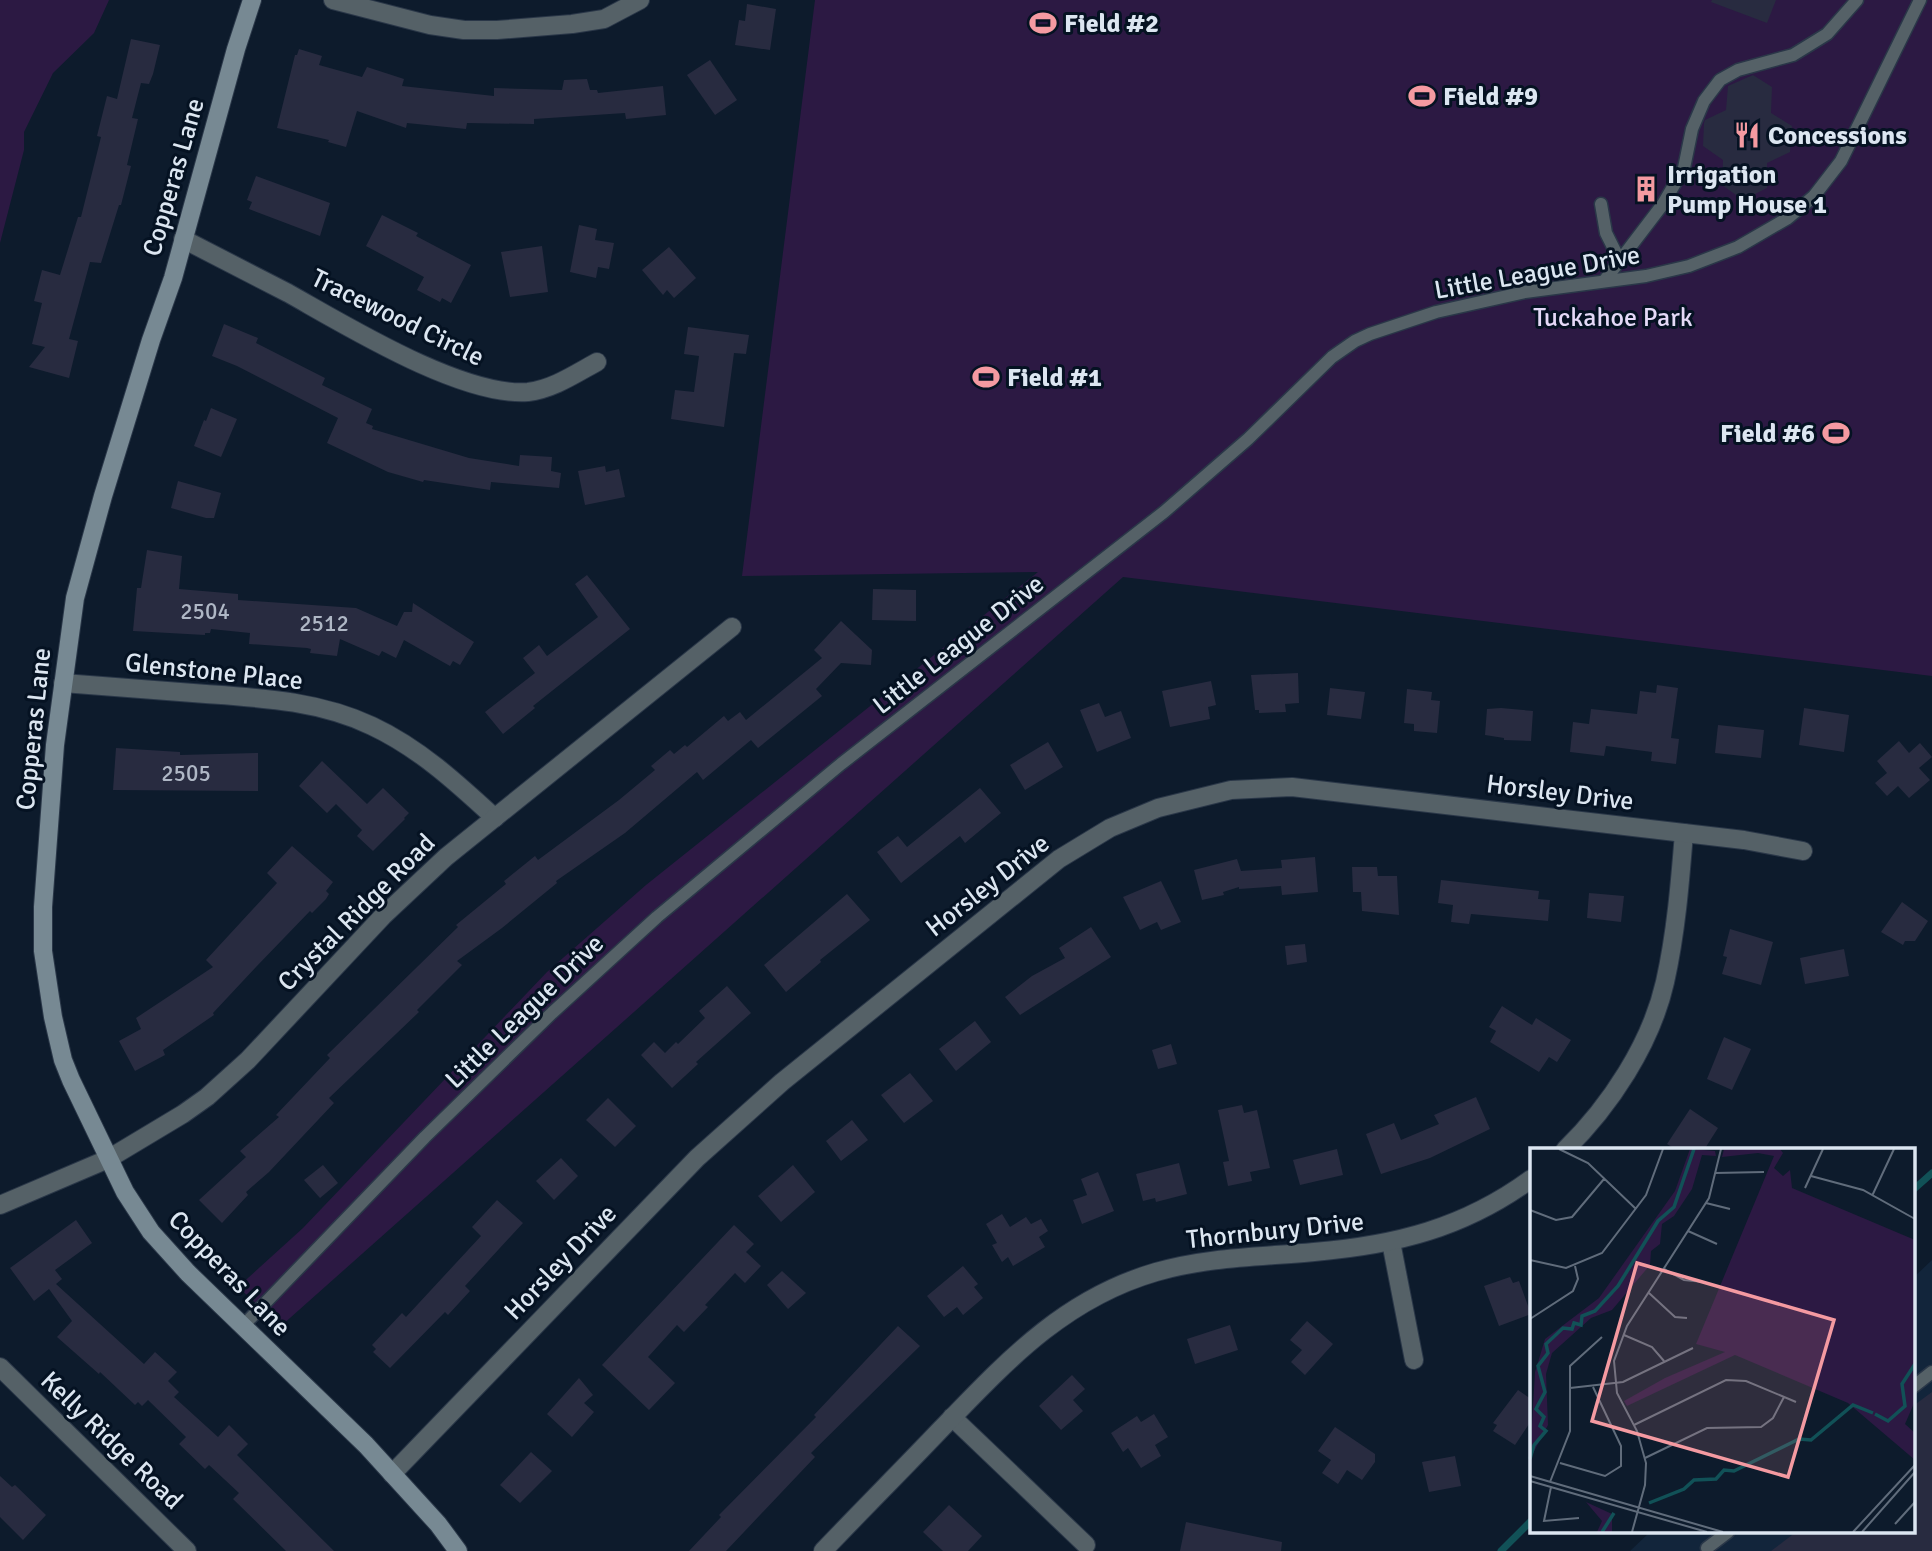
<svg xmlns="http://www.w3.org/2000/svg" width="1932" height="1551" font-family="Signika,sans-serif">
	<style>
		.built { fill: #12253b }
		.green { fill: #2c1943 }
		.lines { fill: none; stroke-linecap: round; stroke-linejoin: round }
		.stream { stroke: #115157; stroke-width: 7 }
		.building { fill: #282b40 }
		.lane-casing { stroke: #2a3748; stroke-width: 15 }
		.street-casing { stroke: #2a3748; stroke-width: 20 }
		.secondary-casing { stroke: #2a3748; stroke-width: 20 }
		.lane { stroke: #556167; stroke-width: 12 }
		.street { stroke: #556167; stroke-width: 18 }
		.secondary { stroke: #778993; stroke-width: 18 }
		.labels { text-anchor: middle; stroke-width: 6; stroke-linejoin: round; paint-order: stroke }
		.number-label { font-size: 23px; fill: #afb7c5 }
		.poi-label { font-size: 26px; font-weight: bold; fill: #dce6f1; stroke: #051222; text-anchor: start }
		.street-label { font-size: 26px; fill: #dce6f1; stroke: #051222 }
		.park-label { font-size: 26px; fill: #e4d9f7; stroke: #051222 }
		.inset-river { fill: none; stroke: #115157; stroke-width: 3.5 }
		.inset-road { fill: none; stroke: #606c7b; stroke-width: 2 }
		.view { fill: #f49aa1; fill-opacity: 0.15; stroke: #f49aa1; stroke-width: 3.5 }
		.inset-edge { fill: none; stroke: #dce6f1; stroke-width: 3.5 }
	</style>
	<rect width="100%" height="100%" fill="#0d1b2c"/>
	<path class="built" d="M1932,1260V1551H1630L1650,1532H1913V1278Z"/>
	<g class="green">
		<path d="M0,0H109L94,33L53,73L24,132V150L0,243Z"/>
		<path d="M815,0H1932V676L1123,577L281,1326L238,1287L303,1228L547,972L646,885L1038,572L742,576Z"/>
	</g>
	<g class="lines">
		<g class="stream">
			<path d="M1913,1190L1932,1173"/>
			<path d="M1501,1551L1531,1521"/>
		</g>
	</g>
	<g class="building">
		<path d="M1712,0H1776L1767,23L1711,2Z"/>
		<path d="M747,4L776,9L770,50L735,45L739,20L745,21Z"/>
		<path d="M131,39L160,45L153,74L149,84L141,83L132,118L138,119L127,165L131,166L121,205H119L101,263L90,262L69,339L78,341L69,378L29,367L45,347L32,344L42,303L34,301L42,270L60,275L78,217H81L101,137L97,136L107,96L117,99Z"/>
		<path d="M299,49L322,56L319,65L362,77L367,67L404,79L402,86L494,96V88L562,90L564,80L587,79L590,90H597L598,93L663,86L666,115L626,119L625,113L534,119V124L467,123L466,129L407,123L406,128L357,111L346,147L328,142L329,140L277,128L295,55H297Z"/>
		<path d="M710,60L737,100L715,115L687,75Z"/>
		<path d="M1753,75L1772,87L1771,113L1792,126L1790,152L1767,163V188L1743,200L1722,185L1723,160L1703,146L1704,123L1705,120L1726,110L1728,86Z"/>
		<path d="M256,176L330,203L320,236L249,209L252,202L247,200Z"/>
		<path d="M382,215L418,233L416,236L471,265L451,303L442,298L440,302L417,290L424,277L366,246Z"/>
		<path d="M579,225L597,229L595,240L614,243L609,269L598,267L596,278L570,272Z"/>
		<path d="M542,246L548,292L510,297L501,252Z"/>
		<path d="M669,247L696,278L674,298L667,290L663,295L642,270Z"/>
		<path d="M224,324L258,338L256,343L325,378L322,385L372,409L366,423L373,426L372,429L469,458L519,466L520,455L552,457L551,471L561,473L559,488L491,482L490,490L424,480L423,482L388,472L327,443L338,418L237,366L212,356Z"/>
		<path d="M688,327L749,335L746,354L734,353L724,427L671,419L675,390L694,392L699,356L684,354Z"/>
		<path d="M211,408L237,419L221,457L194,446L204,420L206,421Z"/>
		<path d="M605,466L606,472L619,469L625,497L585,505L578,471Z"/>
		<path d="M178,481L221,493L214,518H206L171,508Z"/>
		<path d="M147,550L182,556L179,589L238,594V600L356,608L397,626L404,612H412L413,603L474,642L460,665L453,661L450,666L404,640L396,658L382,651L379,656L340,639L337,656L310,653L311,649L307,648L249,644L250,633L211,629L210,633H205V635L133,631L137,588H141Z"/>
		<path d="M587,575L630,629L533,706L535,708L503,734L485,712L535,673L523,658L539,645L547,656L598,617L575,584Z"/>
		<path d="M873,589L916,590V621L872,620Z"/>
		<path d="M841,621L872,650L871,665L841,663L816,689L822,696L758,748L751,740L703,780L697,772L625,833L556,881L557,883L502,928L457,961L462,965L417,1010L419,1012L329,1098L334,1103L269,1172L246,1192L248,1195L222,1223L199,1200L246,1157L240,1151L279,1117L276,1115L330,1058L327,1055L458,927L456,925L506,884L504,881L535,856L538,860L619,800L655,770L651,766L670,750L674,754L685,745L687,747L724,716L728,721L740,712L746,720L822,658L814,650Z"/>
		<path d="M1298,673L1299,703L1285,704L1286,712L1259,713V710H1255L1251,675Z"/>
		<path d="M1211,681L1216,705L1208,707L1210,719L1170,727L1162,691Z"/>
		<path d="M1657,685L1678,688L1671,738L1679,739L1676,764L1651,761L1652,752L1606,746L1604,756L1570,752L1573,722L1589,724L1591,709L1637,714L1640,691L1656,693Z"/>
		<path d="M1330,688L1365,692L1361,719L1327,715Z"/>
		<path d="M1407,689L1432,692L1431,700L1440,701L1437,733L1414,731V724L1404,723Z"/>
		<path d="M1099,703L1105,717L1121,711L1131,738L1097,752L1080,710Z"/>
		<path d="M1501,708L1533,711L1531,741L1504,740V738L1485,735L1487,709Z"/>
		<path d="M1804,708L1849,715L1844,752L1799,745Z"/>
		<path d="M1718,725L1764,730L1761,758L1715,753Z"/>
		<path d="M1899,741L1909,753L1920,743L1932,757L1919,768L1930,780L1909,798L1898,786L1887,796L1875,783L1887,773L1877,761Z"/>
		<path d="M1048,742L1063,767L1025,790L1010,765Z"/>
		<path d="M116,748L180,752V755L258,753V791L113,790Z"/>
		<path d="M322,761L367,804L383,788L409,813L404,818L405,819L373,851L357,836L362,830L336,804L327,813L299,786Z"/>
		<path d="M980,788L1001,813L965,843L960,836L901,883L877,852L898,836L907,847Z"/>
		<path d="M292,846L333,882L326,891L329,894L326,899L312,913L310,911L256,967L213,1013L214,1015L163,1050L165,1055L135,1071L119,1041L141,1029L136,1018L213,967L206,960L277,883L267,873Z"/>
		<path d="M1315,857L1318,892L1282,895L1281,886L1239,889V887L1223,892L1224,895L1202,900L1194,870L1237,859L1241,871L1282,868L1281,860Z"/>
		<path d="M1352,867H1377L1378,876H1397L1399,915L1362,911L1361,892H1353Z"/>
		<path d="M1441,880L1539,891L1538,899L1550,900L1548,921L1471,914L1469,924L1451,922L1453,905L1438,903Z"/>
		<path d="M1161,881L1181,922L1161,930L1157,922L1140,930L1123,897Z"/>
		<path d="M1589,893L1624,896L1621,922L1587,918Z"/>
		<path d="M847,894L870,920L820,960L821,962L786,992L764,965Z"/>
		<path d="M1902,902L1928,921L1915,941H1905L1903,945L1881,932Z"/>
		<path d="M1091,927L1111,957L1020,1015L1005,997L1032,976L1065,958L1059,948Z"/>
		<path d="M1730,929L1773,942L1761,985L1722,974L1727,957L1723,956Z"/>
		<path d="M1305,944L1307,962L1287,965L1285,946Z"/>
		<path d="M1844,949L1849,976L1805,984L1800,958Z"/>
		<path d="M727,986L751,1013L696,1062L698,1064L672,1088L641,1055L654,1042L665,1053L676,1042L678,1044L705,1018L699,1011Z"/>
		<path d="M1502,1006L1532,1025L1536,1018L1571,1040L1557,1062L1549,1057L1539,1072L1490,1042L1496,1031L1489,1027Z"/>
		<path d="M975,1021L991,1042L956,1071L939,1049Z"/>
		<path d="M1724,1037L1751,1049L1732,1090L1707,1079Z"/>
		<path d="M1171,1044L1177,1064L1158,1069L1152,1050Z"/>
		<path d="M910,1073L933,1101L904,1123L881,1095Z"/>
		<path d="M1476,1097L1490,1129L1430,1158L1381,1174L1366,1134L1394,1123L1401,1140L1439,1124L1434,1115Z"/>
		<path d="M608,1098L636,1126L615,1147L586,1120Z"/>
		<path d="M1242,1105L1244,1113L1257,1110L1270,1168L1250,1172L1252,1181L1228,1186L1223,1162L1229,1161L1218,1110Z"/>
		<path d="M1690,1109L1718,1128L1704,1150H1677L1667,1144Z"/>
		<path d="M852,1120L868,1140L841,1161L826,1141Z"/>
		<path d="M1337,1149L1343,1175L1300,1185L1293,1160Z"/>
		<path d="M561,1158L578,1176L554,1200L536,1181Z"/>
		<path d="M1179,1163L1187,1194L1156,1202L1155,1198L1143,1201L1136,1174Z"/>
		<path d="M323,1165L338,1183L320,1198L304,1180Z"/>
		<path d="M793,1165L815,1192L781,1222L758,1196Z"/>
		<path d="M1098,1172L1114,1211L1082,1224L1073,1200L1087,1195L1081,1179Z"/>
		<path d="M497,1200L523,1223L465,1286L470,1291L448,1315L445,1312L390,1368L373,1352L376,1349L372,1345L402,1313L406,1317L481,1236L472,1227Z"/>
		<path d="M1002,1214L1010,1227L1026,1217L1031,1224L1041,1219L1048,1231L1039,1237L1045,1247L1013,1266L1008,1257L1002,1262L992,1245L997,1243L986,1224Z"/>
		<path d="M76,1220L92,1243L55,1270L62,1279L56,1284L144,1364L155,1352L177,1372L168,1381L179,1392L174,1397L218,1437L229,1425L248,1444L237,1455L334,1551H286L233,1499L239,1493L209,1465L205,1469L179,1444L186,1437L148,1400L142,1406L138,1402L135,1405L100,1372L99,1374L57,1337L72,1321L49,1289L34,1301L10,1268Z"/>
		<path d="M734,1225L754,1244L746,1252L761,1266L745,1283L735,1273L705,1305L708,1307L684,1332L677,1325L648,1357L675,1383L649,1410L602,1365Z"/>
		<path d="M963,1266L978,1284L974,1287L983,1298L963,1315L957,1307L944,1317L927,1296Z"/>
		<path d="M782,1271L806,1293L788,1309L767,1285Z"/>
		<path d="M1510,1277L1513,1283L1519,1281L1531,1314L1499,1326L1484,1286Z"/>
		<path d="M1307,1321L1333,1344L1305,1375L1291,1362L1302,1350L1290,1340Z"/>
		<path d="M1230,1325L1238,1350L1195,1364L1187,1339Z"/>
		<path d="M898,1326L920,1346L811,1453L815,1457L726,1551H689L721,1517L719,1515L816,1417L814,1415Z"/>
		<path d="M1072,1375L1085,1389L1073,1400L1083,1411L1061,1430L1039,1406Z"/>
		<path d="M579,1378L593,1395L584,1403L594,1412L572,1437L547,1414Z"/>
		<path d="M1518,1390L1531,1399V1421L1515,1445L1493,1431L1497,1425L1493,1423Z"/>
		<path d="M1932,1392V1551H1771L1796,1532H1913V1406Z"/>
		<path d="M1154,1414L1168,1437L1155,1445L1161,1456L1141,1468L1128,1448L1123,1452L1111,1433L1137,1416L1141,1422Z"/>
		<path d="M1335,1427L1375,1454V1462L1362,1480L1347,1470L1338,1484L1322,1473L1331,1460L1318,1451Z"/>
		<path d="M531,1452L552,1471L520,1503L500,1485Z"/>
		<path d="M1455,1456L1461,1486L1429,1492L1422,1462Z"/>
		<path d="M0,1476L12,1487L15,1485L46,1515L23,1540L0,1517Z"/>
		<path d="M949,1505L982,1536L968,1551H943L923,1532Z"/>
		<path d="M1186,1522L1282,1542L1281,1551H1180Z"/>
	</g>
	<g class="lines">
		<g class="lane-casing">
			<g id="lane">
				<path d="M1601,204L1606,233L1620,261"/>
				<path d="M1605,280L1663,204L1684,168L1692,129L1704,101L1720,80L1738,70L1793,55L1827,34L1857,0"/>
				<path d="M242,1327L425,1137L552,1013L657,917L841,764L1164,512L1248,439L1332,357L1355,341L1370,334L1436,312L1525,292L1646,276L1689,266L1738,247L1788,218L1814,196L1841,161L1920,0"/>
				<path d="M1913,1387L1932,1372"/>
				<path d="M1707,1548L1728,1532"/>
			</g>
		</g>
		<g class="street-casing">
			<g id="street">
				<path d="M333,0L430,25L464,30H497L572,24L604,19L640,0"/>
				<path d="M183,239C218,257 253,275 288,293C347,326 462,397 528,392C553,389 575,374 597,362"/>
				<path d="M63,683C110,687 158,690 206,694C262,698 319,701 372,726C419,748 457,783 495,818"/>
				<path d="M1565,1150C1610,1106 1651,1044 1665,982C1676,933 1680,883 1684,833"/>
				<path d="M0,1205L108,1159L183,1114L207,1097L248,1060L383,916L446,857L732,627"/>
				<path d="M1391,1242L1414,1360"/>
				<path d="M0,1367L187,1551"/>
				<path d="M952,1417L1086,1545"/>
				<path d="M392,1474L697,1158L782,1082L1059,859L1110,828L1158,808L1231,790L1292,787L1744,840L1803,851"/>
				<path d="M823,1551C862,1510 902,1470 941,1429C1006,1362 1063,1299 1156,1272C1208,1257 1260,1257 1314,1252C1396,1245 1464,1228 1531,1179"/>
			</g>
		</g>
		<g class="secondary-casing">
			<path id="secondary" d="M252,0L236,49L173,278L151,340L103,496L75,598L55,745L43,907V951L53,1017L63,1060L71,1080L125,1192L151,1232L188,1273L366,1445L438,1524L458,1551"/>
		</g>
		<use href="#lane" class="lane"/>
		<use href="#street" class="street"/>
		<use href="#secondary" class="secondary"/>
	</g>
	<defs>
		<g id="stadium-bare" transform="scale(2.1)"><path d="M0-5a6.5 5 0 1 0 0 10a6.5 5 0 1 0 0-10ZM-3.5-1.8h7v3.6h-7Z" fill="#f49aa1" stroke="#051222" stroke-width="2.5" paint-order="stroke"/></g>
		<g id="restaurant-bare" transform="scale(2.1)"><path d="M-5-6h1v4h1v-4h1v4h1v-4h1v5L-1.5 .5V6h-2V.5L-5-1ZM5-6V6H3V1.5H1.5Q1.5-4 5-6Z" fill="#f49aa1" stroke="#051222" stroke-width="2.5" paint-order="stroke"/></g>
		<g id="building-bare" transform="scale(2.1)"><path d="M-4-6H4V6H1V3H-1V6H-4ZM-2.5-4.3h1.7v1.8h-1.7ZM.8-4.3h1.7v1.8H.8ZM-2.5-1h1.7V.8h-1.7ZM.8-1h1.7V.8H.8Z" fill="#f49aa1" stroke="#051222" stroke-width="2.5" paint-order="stroke"/></g>
	</defs>
	<g fill-rule="evenodd">
		<use href="#stadium-bare" x="1043" y="23"/>
		<use href="#stadium-bare" x="1422" y="96"/>
		<use href="#restaurant-bare" x="1747" y="135"/>
		<use href="#building-bare" x="1646" y="189"/>
		<use href="#stadium-bare" x="986" y="377"/>
		<use href="#stadium-bare" x="1836" y="433"/>
	</g>
	<g class="labels">
		<g class="number-label">
			<text x="205" y="619">2504</text>
			<text x="324" y="631">2512</text>
			<text x="186" y="781">2505</text>
		</g>
		<g class="poi-label">
			<text x="1064" y="32">Field #2</text>
			<text x="1443" y="105">Field #9</text>
			<text x="1768" y="144">Concessions</text>
			<text x="1667" y="183">Irrigation<tspan x="1667" dy="30">Pump House 1</tspan></text>
			<text x="1007" y="386">Field #1</text>
			<text x="1815" y="442" text-anchor="end">Field #6</text>
		</g>
		<g class="street-label">
			<text transform="translate(173 177) rotate(-74)" y="9">Copperas Lane</text>
			<text transform="translate(1537 272) rotate(-10)" y="9">Little League Drive</text>
			<text transform="translate(398 317) rotate(26)" y="9">Tracewood Circle</text>
			<text transform="translate(958 644) rotate(-38)" y="9">Little League Drive</text>
			<text transform="translate(214 671) rotate(6)" y="9">Glenstone Place</text>
			<text transform="translate(33 729) rotate(-84)" y="9">Copperas Lane</text>
			<text transform="translate(1560 792) rotate(7)" y="9">Horsley Drive</text>
			<text transform="translate(987 885) rotate(-38)" y="9">Horsley Drive</text>
			<text transform="translate(356 912) rotate(-45)" y="9">Crystal Ridge Road</text>
			<text transform="translate(524 1011) rotate(-44)" y="9">Little League Drive</text>
			<text transform="translate(1275 1230) rotate(-6)" y="9">Thornbury Drive</text>
			<text transform="translate(560 1262) rotate(-46)" y="9">Horsley Drive</text>
			<text transform="translate(230 1273) rotate(46)" y="9">Copperas Lane</text>
			<text transform="translate(112 1440) rotate(44)" y="9">Kelly Ridge Road</text>
		</g>
		<g class="park-label">
			<text x="1613" y="326">Tuckahoe Park</text>
		</g>
	</g>
	<g transform="translate(1530 1148)">
		<rect width="385" height="385" fill="#0d1b2c"/>
		<path d="M160,1L185,3L186,8L172,7L162,41L144,68L132,76L130,96L121,103L120,117L82,162L61,170L22,205L16,226L18,277L0,311L5,224L15,191L69,150L145,43ZM194,1H250L253,5L244,20L253,28L260,22L262,40L385,92V253L375,276L385,285V312L318,255L205,207L97,258L94,253L135,230L195,204L166,196L244,8L228,5L192,9ZM56,354L82,366V384H67L72,373Z" fill="#2c1943"/>
		<path class="inset-river" d="M345,266L358,273L375,258L372,236L385,216M0,311L4,297L16,283L10,278L14,269L6,261L15,244L8,218L18,205L16,196L33,180L42,181L44,175L51,177L52,168L65,163L88,138L128,73L144,59L164,1M119,355L154,341L164,332L186,331L194,322L204,323L269,291L281,292L323,257L343,265M72,384L84,365"/>
		<path class="inset-road" d="M29,1L58,15L106,61M185,25L234,24M281,28L333,42L385,71M275,40L293,1M342,48L364,1M176,55L200,61M0,62L26,72L42,69L74,31M158,83L187,96M0,112L36,120L72,105L116,47L133,1M134,121L154,132L174,134M119,145L145,169L157,170M0,171L43,143L48,131L45,118M94,187L122,199L134,213M40,240L93,234L163,200M104,277L196,232L216,233L266,254M115,310L177,280L231,279L243,270L254,249M30,315L75,328L91,318V298L63,239M0,328L193,384M0,333L177,384M20,334L40,283V218L72,189M21,339L14,373L49,370M365,376L385,354M102,384L115,337L116,315L107,283L87,245L84,213L97,178L179,50L191,1M323,384L385,317M332,384L385,324"/>
		<path class="view" d="M107,115L304,172L258,329L62,273Z"/>
		<rect width="385" height="385" class="inset-edge"/>
	</g>
</svg>
